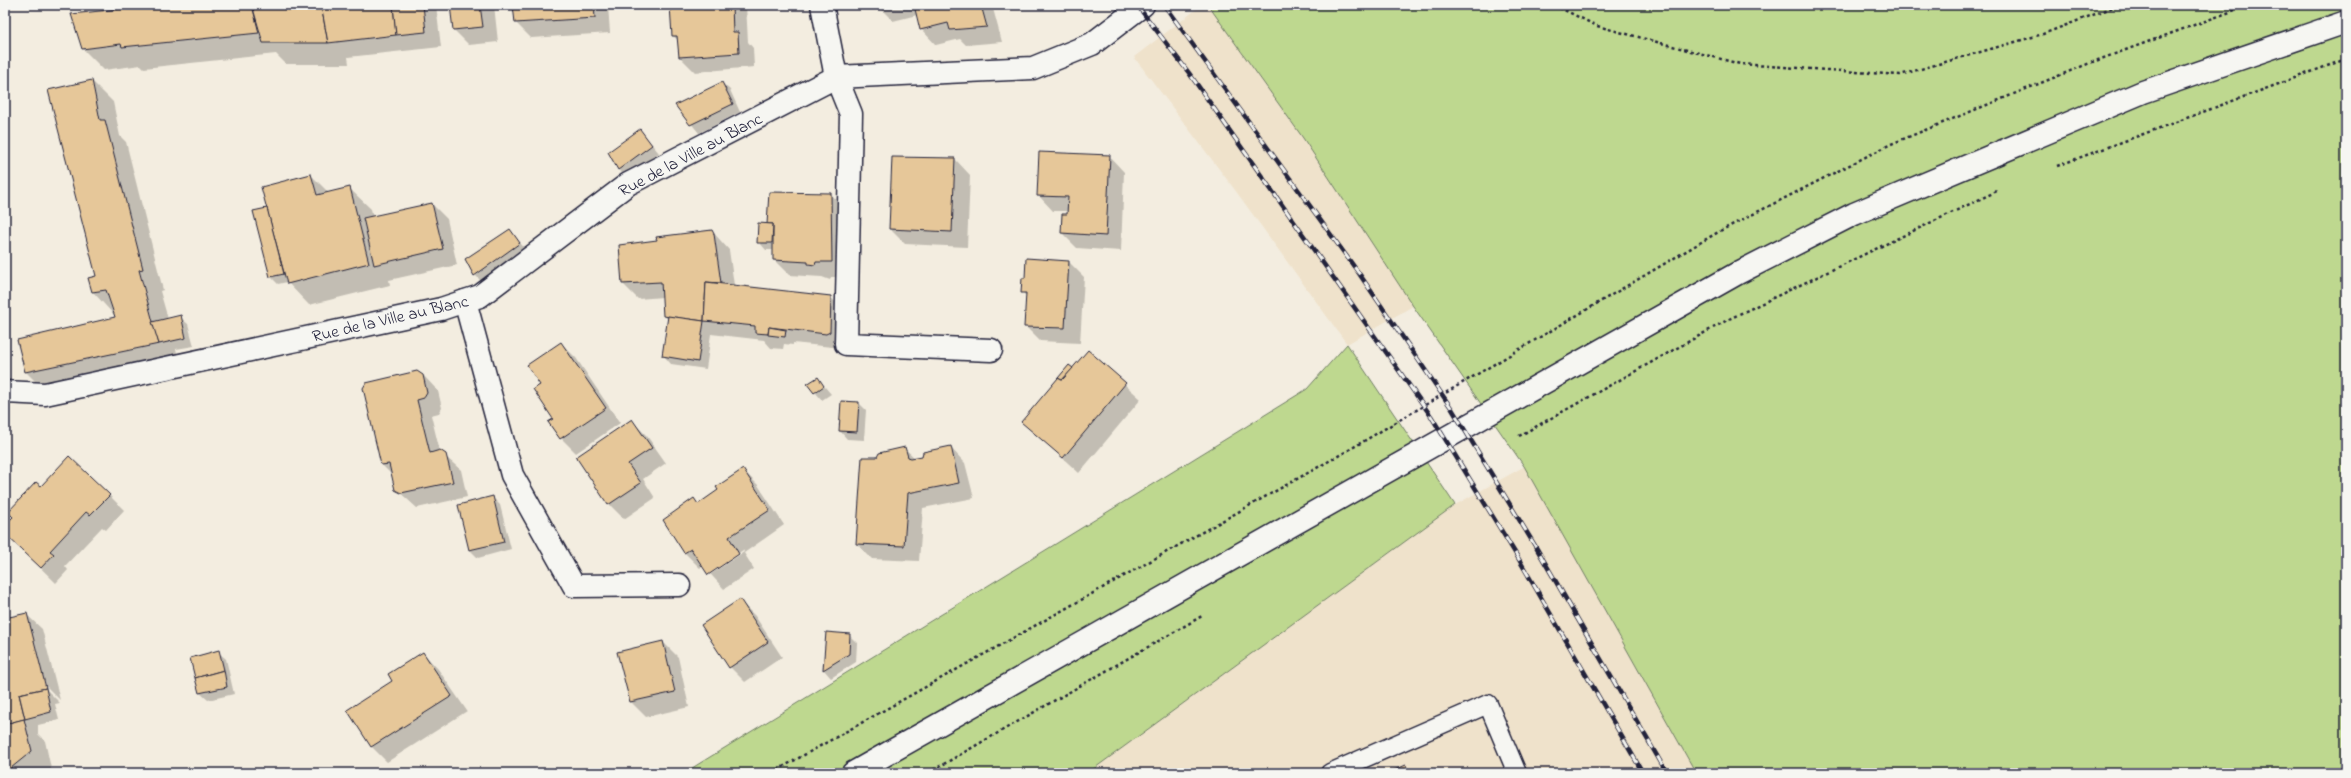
<svg xmlns="http://www.w3.org/2000/svg" width="2351" height="778" font-family="'Indie Flower',sans-serif">
	<style>
		.built { fill: #efe2cb }
		.green { fill: #bed88f; stroke: #707d65 }
		.shadow { fill: #0003; fill-rule: evenodd }
		.building { fill: #e6c799; stroke: #22223b }
		.lines { fill: none; stroke-linecap: round; stroke-linejoin: round }
		.lane-casing { stroke: #22223b; stroke-width: 21 }
		.street-casing { stroke: #22223b; stroke-width: 25 }
		.secondary-casing { stroke: #22223b; stroke-width: 25 }
		.path { stroke: #22223b; stroke-width: 2.5; stroke-dasharray: 3 3; stroke-linecap: butt }
		.lane { stroke: #f6f6f2; stroke-width: 18 }
		.street { stroke: #f6f6f2; stroke-width: 22 }
		.secondary { stroke: #f6f6f2; stroke-width: 22 }
		.rail-casing { stroke: #22223b; stroke-width: 4.5 }
		.rail { stroke: #f6f6f2; stroke-width: 3; stroke-dasharray: 9; stroke-linecap: butt }
		.labels { text-anchor: middle; stroke-width: 3.5; stroke-linejoin: round; paint-order: stroke }
		.street-label { font-size: 17px; fill: #22223b; stroke: #f6f6f2 }
	</style>
	<rect width="100%" height="100%" fill="#f3ede0"/>
	<filter id="ink" filterUnits="userSpaceOnUse"><feTurbulence type="fractalNoise" baseFrequency=".025" numOctaves="2"/><feDisplacementMap in="SourceGraphic" scale="8" xChannelSelector="R" yChannelSelector="G"/><feConvolveMatrix kernelMatrix="1 2 1 2 8 2 1 2 1" color-interpolation-filters="sRGB"/></filter>
	<g filter="url(#ink)">
		<g class="built">
			<path d="M1202,5H1208L1303,138L1413,306L1347,344L1235,190L1134,57Z"/>
			<path d="M1525,466L1696,773H1088L1455,505Z"/>
		</g>
		<g class="green">
			<path d="M1208,5H2346V773H1696L1524,466L1413,306L1303,138Z"/>
			<path d="M1347,344L1455,505L1088,773H684L1307,389Z"/>
		</g>
		<g class="shadow">
			<path d="M129,5H436L441,47L348,57L349,64H286L276,54L144,68L141,65L104,70L83,49L130,9Z"/>
			<path d="M451,5H494L498,42L469,45L454,30Z"/>
			<path d="M514,5H608L610,33L531,38L516,23Z"/>
			<path d="M671,5H746L748,42L753,48L754,67L695,72L680,57L679,41L673,36Z"/>
			<path d="M877,5H992L1002,42L966,45L960,39L936,45L921,29L917,15L893,21Z"/>
			<path d="M92,81L113,102L120,136L126,142L163,290L160,291L168,319L180,317L188,324L194,346L176,349L180,365L47,393L26,372L116,317L93,292L98,276Z"/>
			<path d="M722,83L730,90L740,112L699,133L676,105Z"/>
			<path d="M640,130L659,153L626,177L618,169Z"/>
			<path d="M1109,156L1124,172L1121,251L1077,248L1062,233L1068,211H1053L1038,195Z"/>
			<path d="M955,159L970,175L967,247L905,244L890,229Z"/>
			<path d="M311,175L329,193L349,188L371,209L373,217L432,204L447,219L457,265L389,280L390,285L309,305L287,282L278,284L271,277L266,209Z"/>
			<path d="M831,194L846,210L847,277H831L830,280L822,277L789,275L774,260V250H766L759,242L770,225Z"/>
			<path d="M509,230L527,251L483,283L475,275L466,259Z"/>
			<path d="M712,231L729,250L734,285L830,297L846,312L842,348L793,343V345L784,344L783,349L771,348L764,340L711,334L706,369L671,364L664,356L668,320L664,315L663,297L638,299L623,284Z"/>
			<path d="M1027,259L1069,262L1084,277L1080,343L1040,341L1025,326L1027,297L1022,292L1026,279Z"/>
			<path d="M561,343L576,358L620,423L576,453L561,438L542,385Z"/>
			<path d="M1088,352L1141,399L1079,473L1023,422Z"/>
			<path d="M423,375L438,391L442,408L439,413L431,415L440,452L461,470L467,497L417,508L396,489L392,475L382,465L364,388Z"/>
			<path d="M818,379L831,394L822,400L809,385Z"/>
			<path d="M842,402L859,403L866,410L864,440L847,439L840,431Z"/>
			<path d="M632,421L647,436L666,463L643,479L655,498L624,519L609,504Z"/>
			<path d="M950,447L965,463L974,498L923,508L919,561L872,559L857,544L877,458L904,448L915,458Z"/>
			<path d="M743,470L758,485L784,525L744,553L754,569L724,589L703,566L700,568L685,553L664,520L699,505ZM743,550L744,552L711,574V572Z"/>
			<path d="M41,488L109,495L124,510L106,530L102,527L65,566L68,570L56,583L5,533V527Z"/>
			<path d="M492,497L500,505L511,549L478,558L470,550L459,505Z"/>
			<path d="M740,601L755,616L782,657L745,682L730,667Z"/>
			<path d="M26,614L42,629L60,700L45,685V688L60,703L55,704L59,720L38,725V734L45,741L52,773H5V619Z"/>
			<path d="M827,633L849,635L857,643L856,662L831,678L824,670Z"/>
			<path d="M663,642L678,657L689,707L646,717L631,702Z"/>
			<path d="M218,652L226,659L234,694L208,700L200,693Z"/>
			<path d="M423,653L438,669L467,711L387,762L372,747L348,710L393,681Z"/>
		</g>
		<g class="building">
			<path d="M128,5H252L259,33L122,47L121,44L82,49L71,14L129,8Z"/>
			<path d="M252,5H321L328,43H263Z"/>
			<path d="M321,5H393L396,35L328,43Z"/>
			<path d="M393,5H423L426,32L396,35Z"/>
			<path d="M450,5H480L483,27L453,30Z"/>
			<path d="M513,5H594L595,18L515,23Z"/>
			<path d="M670,5H732L733,32H738L739,53L679,57L677,36H672Z"/>
			<path d="M914,5H981L987,27L950,30L948,23L920,30Z"/>
			<path d="M92,80L100,120H105L143,269L139,270L159,344L25,372L17,340L115,317L106,290L92,292L88,278L96,276L48,90Z"/>
			<path d="M722,82L733,104L690,125L675,105Z"/>
			<path d="M640,129L652,145L618,170L608,152Z"/>
			<path d="M1039,152L1110,155L1106,236L1061,233L1062,214H1067L1068,197L1037,196Z"/>
			<path d="M892,157L955,158L952,232L889,229Z"/>
			<path d="M311,174L317,195L350,187L369,263L287,284L261,187Z"/>
			<path d="M769,192L831,193L832,262H816L815,265L808,264V262L773,260V224H767Z"/>
			<path d="M432,203L443,249L374,265L363,218Z"/>
			<path d="M267,208L284,274L270,277L253,211Z"/>
			<path d="M758,223L773,224L772,243H757Z"/>
			<path d="M510,229L520,243L474,276L465,259Z"/>
			<path d="M712,230L714,234L721,283L706,282L704,321L663,316L661,282L622,284L619,245L657,240L656,237Z"/>
			<path d="M1026,258L1069,261L1065,328L1024,327L1026,293H1021L1022,278H1025Z"/>
			<path d="M706,282L831,296L830,332L826,334L769,327L768,334L755,333V326L704,321Z"/>
			<path d="M181,315L186,338L159,344L152,322Z"/>
			<path d="M668,316L704,321L698,362L662,356Z"/>
			<path d="M769,327L786,330L785,337L768,335Z"/>
			<path d="M561,342L606,408L560,439L548,422L553,419L533,389L540,385L527,365Z"/>
			<path d="M1088,350L1126,383L1063,458L1021,422L1058,378L1062,380Z"/>
			<path d="M1069,365L1073,368L1062,380L1058,378Z"/>
			<path d="M417,371L423,375L427,393L424,398L417,400L430,453L440,450L446,454L453,482L401,493L395,490L389,464L381,465L363,388L366,383Z"/>
			<path d="M818,377L824,386L814,393L807,384Z"/>
			<path d="M841,401L859,402L857,432L839,431Z"/>
			<path d="M632,419L652,448L628,464L641,483L608,505L576,457Z"/>
			<path d="M951,446L959,483L908,493L904,546L856,544L862,457H877L879,453L905,447L908,457L911,458L922,456L923,452Z"/>
			<path d="M69,456L110,495L90,515L86,512L50,551L54,554L41,568L5,534V525L13,517L8,512L36,482L41,486Z"/>
			<path d="M743,469L770,510L729,537L739,554L708,575L691,549L684,553L663,520L694,498L698,504L718,490L716,487Z"/>
			<path d="M493,496L504,542L469,550L458,505Z"/>
			<path d="M740,599L768,642L729,668L701,625Z"/>
			<path d="M27,613L46,688L19,694L25,719L5,724V618Z"/>
			<path d="M826,632L850,634L849,654L823,670Z"/>
			<path d="M663,641L675,692L630,702L617,652Z"/>
			<path d="M219,650L224,670L195,678L190,658Z"/>
			<path d="M423,652L452,696L371,747L347,710L392,681L388,674Z"/>
			<path d="M224,670L227,687L199,693L195,678Z"/>
			<path d="M46,688L51,712L25,719L19,694Z"/>
			<path d="M24,719L32,751L11,768L13,773H5V724Z"/>
			<path d="M1406,765L1409,773H1387Z"/>
		</g>
		<g class="lines">
			<g class="lane-casing">
				<path id="lane" d="M1330,773L1488,704L1517,773"/>
			</g>
			<g class="street-casing">
				<g id="street">
					<path d="M822,5L836,77L851,114L846,344L991,350"/>
					<path d="M465,301L512,475L574,586L679,585"/>
					<path d="M5,392L45,394L441,309L480,296L628,184L836,77L1033,68L1092,44L1143,5"/>
				</g>
			</g>
			<g class="secondary-casing">
				<path id="secondary" d="M853,773L1738,273L1854,214L2143,92L2346,22"/>
			</g>
			<g class="path">
				<path d="M1554,5L1597,26L1740,64L1900,75L2043,34L2119,5"/>
				<path d="M2057,166L2346,59"/>
				<path d="M1519,436L1731,318L1997,191"/>
				<path d="M772,773L1347,451L1720,231L1891,144L2090,63L2249,5"/>
				<path d="M928,773L1202,616"/>
			</g>
			<use href="#lane" class="lane"/>
			<use href="#street" class="street"/>
			<use href="#secondary" class="secondary"/>
			<g class="rail-casing">
				<g id="rail">
					<path d="M1137,5L1189,73L1431,416L1517,556L1643,773"/>
					<path d="M1164,5L1358,272L1452,409L1537,549L1667,773"/>
				</g>
			</g>
			<use href="#rail" class="rail"/>
		</g>
	</g>
	<g class="labels">
		<g class="street-label">
			<text transform="translate(690 154) rotate(-28)" y="6">Rue de la Ville au Blanc</text>
			<text transform="translate(390 318) rotate(-13)" y="6">Rue de la Ville au Blanc</text>
		</g>
	</g>
	<rect width="2351" height="778" fill="none" stroke="#f6f6f2" stroke-width="20"/>
	<rect x="10" y="10" width="2331" height="758" fill="none" stroke="#22223b" stroke-width="1.5" filter="url(#ink)"/>
</svg>
